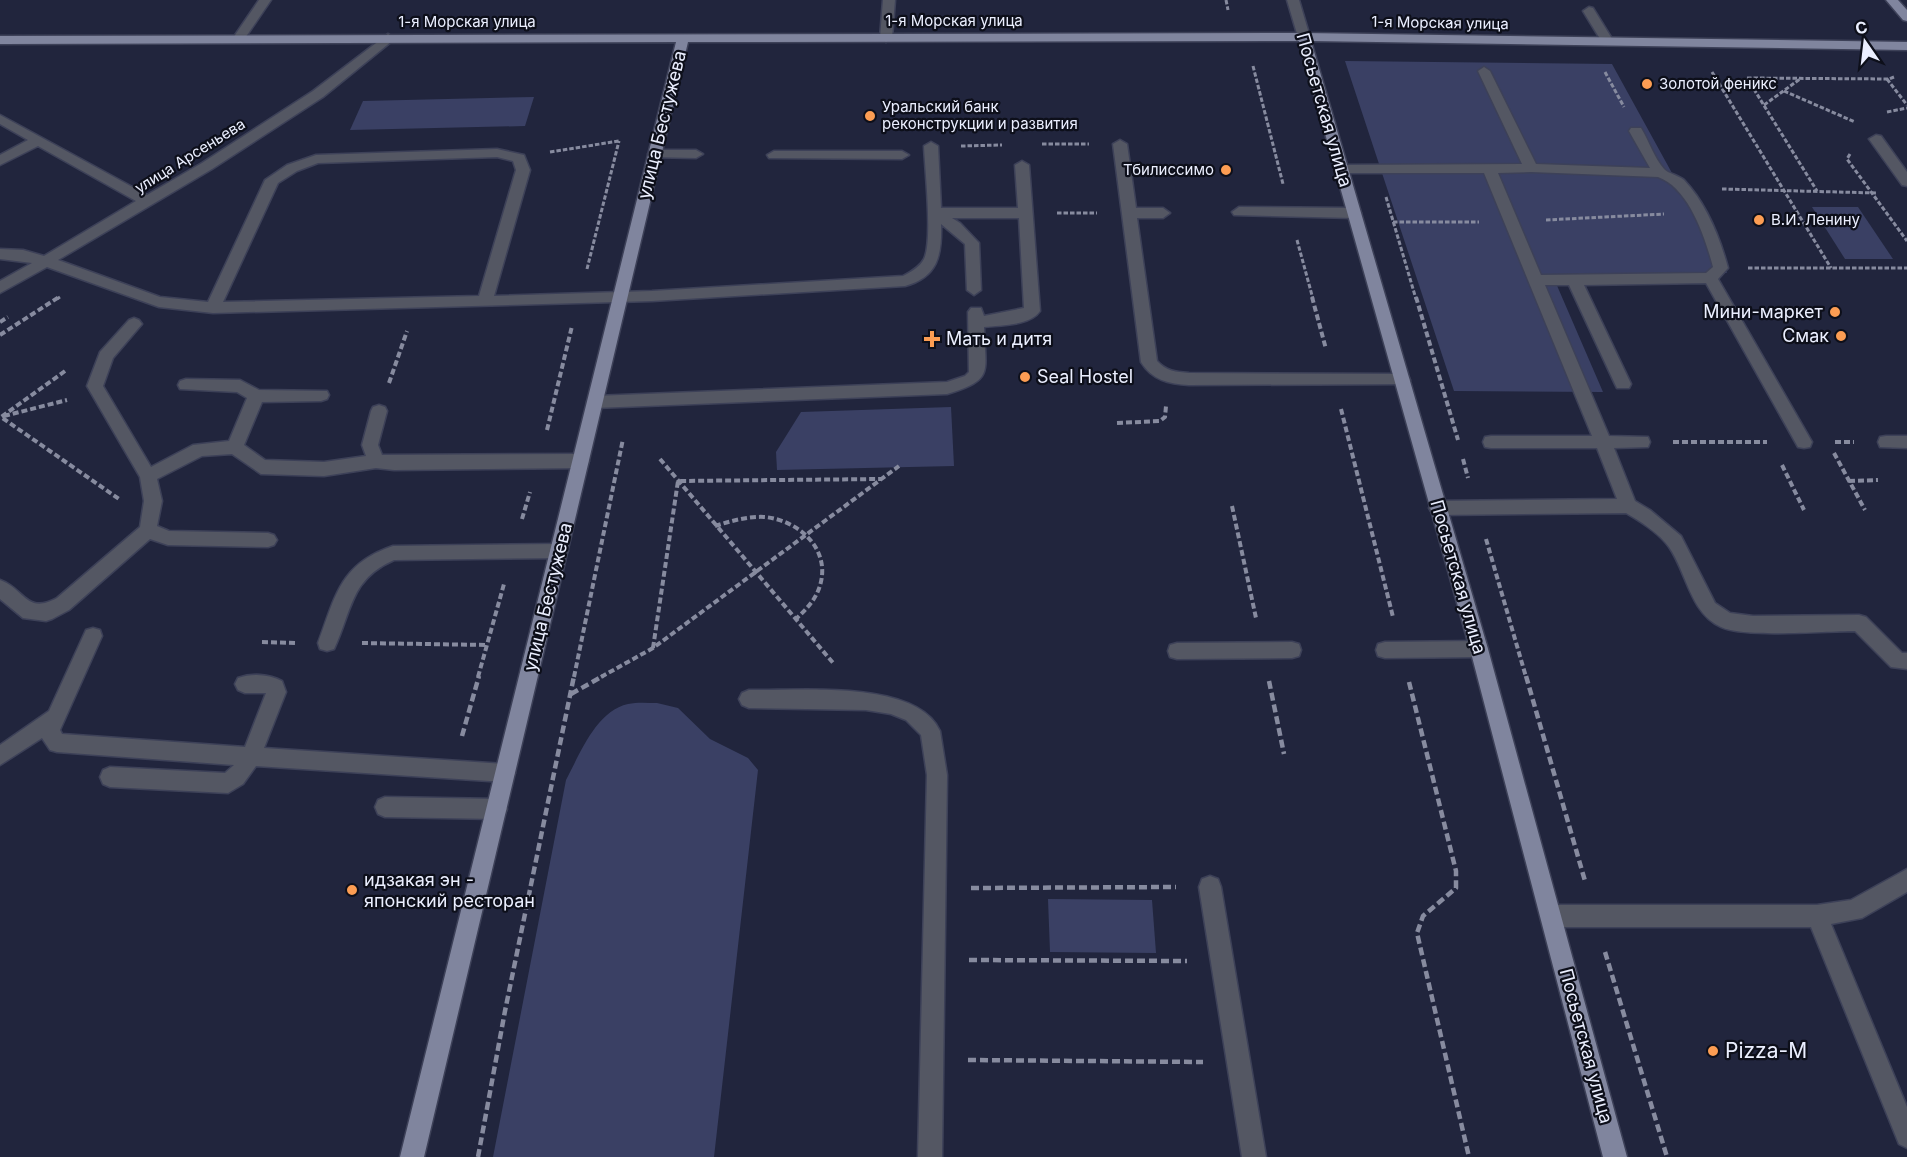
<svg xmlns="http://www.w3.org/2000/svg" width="1907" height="1157" font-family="Inter,sans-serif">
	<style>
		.green { fill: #3a4064 }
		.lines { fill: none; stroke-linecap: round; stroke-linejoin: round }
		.service-casing { stroke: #3d4158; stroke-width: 3 }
		.minor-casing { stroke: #3d4158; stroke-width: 3 }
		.primary-casing { stroke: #3d4158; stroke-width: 3 }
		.path-far2 { stroke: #878b9f; stroke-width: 3; stroke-dasharray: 4.5 2; stroke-linecap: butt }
		.path-far1 { stroke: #878b9f; stroke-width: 4; stroke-dasharray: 6 3; stroke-linecap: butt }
		.path { stroke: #878b9f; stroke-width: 4.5; stroke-dasharray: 8 4; stroke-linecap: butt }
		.service { fill: #545763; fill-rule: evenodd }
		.minor { fill: #545763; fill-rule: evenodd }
		.primary { fill: #80859e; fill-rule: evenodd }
		.poi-dot { fill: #fc9d53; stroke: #0d0f1a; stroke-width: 2 }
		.labels { text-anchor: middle; stroke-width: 4.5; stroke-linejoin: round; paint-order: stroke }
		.far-street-label { font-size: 15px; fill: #ebefff; stroke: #0d0f1a }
		.far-poi-label { font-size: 15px; fill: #ebefff; stroke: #0d0f1a; text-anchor: start }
		.street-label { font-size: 18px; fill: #ebefff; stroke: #0d0f1a }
		.poi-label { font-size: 18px; fill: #ebefff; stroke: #0d0f1a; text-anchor: start }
		.near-poi-label { font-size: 21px; fill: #ebefff; stroke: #0d0f1a; text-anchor: start }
	</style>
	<rect width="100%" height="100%" fill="#21253d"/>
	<g class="green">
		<path d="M1345,61L1612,64L1727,273L1552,274L1603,392L1454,391Z"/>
		<path d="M534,97L525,126L350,130L363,101Z"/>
		<path d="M1812,207H1858L1893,259H1845Z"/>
		<path d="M951,407L954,466L777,470L776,452L801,412Z"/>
		<path d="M657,703L678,708L710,739L748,758L758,770L714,1157H493L566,780C580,754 596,711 628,704C637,702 648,703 657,703Z"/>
		<path d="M1048,899L1152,900L1156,953L1050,952Z"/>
	</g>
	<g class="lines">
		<g class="service-casing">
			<g id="service">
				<path d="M259,0H271L243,41H235L233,38Z"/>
				<path d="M883,0H895L892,38L886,42L880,38Z"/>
				<path d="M1589,7L1593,8L1614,42L1612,45H1604L1602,42L1583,11Z"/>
				<path d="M388,34L394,38L392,41L323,97L212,169L58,260L160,297L208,302L265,180L287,165L316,155L497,149L524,155L530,170L494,296L652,291L903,276C911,272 920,267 924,259C933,240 925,170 924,146L931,142L938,146L941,208H1018L1015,165L1022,161L1029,165L1040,311C1030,326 1000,325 984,327C985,373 995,379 947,394L595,408L589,406L587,402L589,398L595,396L947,382L965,376L969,372L968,312L971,308H981L984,316L1024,308L1019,218H952L960,223L979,243L981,290L974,295L967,290L965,244L941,224C942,255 938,277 905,286L652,301L213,313L159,307L47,267L0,293V281L32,263L0,259V249L23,250L44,256L136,201L38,146L0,165V155L28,140L0,124V115L147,195L202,163L313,91ZM497,157L513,161L516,170L479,296L223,302L278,183L297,171L318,163Z"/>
				<path d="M1484,67L1490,71L1536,164L1650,168L1629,131L1631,128H1641C1649,141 1654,158 1664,169C1669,174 1678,175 1684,180C1706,203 1720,238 1728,268L1718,279L1812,442L1810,447L1804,448L1798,447L1706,283L1584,285L1631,384L1629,388H1617L1615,384L1569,285H1545L1609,436L1648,437L1650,442L1648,447L1614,448L1635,501L1650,510L1681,536L1715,603L1730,613L1753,616L1859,615L1866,617L1902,653H1907V669L1891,667L1855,631C1827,631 1743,638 1721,627C1690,613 1687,573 1669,547C1660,534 1640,521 1626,513L1438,515L1432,513L1429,508L1432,503L1438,501L1617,499L1597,448H1491L1485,447L1483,442L1485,437L1491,436H1592L1484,173H1341L1334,169L1341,165L1522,164L1478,71ZM1531,172L1658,177C1689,188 1705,237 1713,267L1706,273L1541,275L1498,173Z"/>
				<path d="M1876,135L1881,136L1907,172V186L1902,185L1869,139Z"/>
				<path d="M1120,140L1127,144L1136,208H1163L1170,213L1163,218H1137L1157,361C1166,371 1176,372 1189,373L1402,374L1408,376L1410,380L1408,384L1189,385C1169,384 1152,380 1141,362L1113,144Z"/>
				<path d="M655,150H696L703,154L696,158L650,157L648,154Z"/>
				<path d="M774,151H902L909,155L902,159L769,158L767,155Z"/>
				<path d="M1239,207L1354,208L1361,213L1354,218L1234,215L1232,212Z"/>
				<path d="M134,318L139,320L142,324L113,358L103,386L151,467L193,445L229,441L247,398L237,392L180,389L178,385L180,381L186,379L240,380L259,390L327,391L329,395L327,399L321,401L262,402L244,445L265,460L324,462L366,456L362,445L371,411L373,407L379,405L385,407L387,411L378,445L382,455L581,454L587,456L589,461L587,466L581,468L394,470L376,468L324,476L261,474L232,454L202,456L157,479L162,501L157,526L169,531L268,533L274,535L277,540L274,545L268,547L168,545L150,539L69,610L52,619L46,621L23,618L0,599V580C25,589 26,615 57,598L140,527L144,501L140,477L87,386L100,352L129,320Z"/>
				<path d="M1886,436H1907V448L1880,447L1878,442L1880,437Z"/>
				<path d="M559,544L565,546L568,551L565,556L559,558L394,560C350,579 352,611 334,649L327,651L320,649L318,643C336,595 340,564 393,546Z"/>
				<path d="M93,628L100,630L102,636L60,730L62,734L245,747L266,693H245L238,690L235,684L238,678C252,673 269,674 282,681L286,692L264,748L505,764L512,766L515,773L512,780L505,782L256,766L243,784L228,793L110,787L103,784L100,777L103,770L110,767L225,773L234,765L57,752L50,750L42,738L0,765V745L49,711L86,630Z"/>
				<path d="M1479,641L1486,643L1488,649L1486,655L1479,657L1385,658L1378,656L1376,650L1378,644L1385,642Z"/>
				<path d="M1292,642L1299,644L1301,650L1299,656L1292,658L1177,659L1170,657L1168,651L1170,645L1177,643Z"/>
				<path d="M749,690C798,691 917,679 940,731L947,775L942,1157H918L927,775L921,735L906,720L891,714L866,710L749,708L742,705L739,699L742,693Z"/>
				<path d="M385,797L497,799L504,802L507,809L504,816L497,819L385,817L378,814L375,807L378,800Z"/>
				<path d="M1907,869V892L1862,918L1831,924L1907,1107V1148L1899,1144L1811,927H1552L1544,924L1541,916L1544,908L1552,905H1817L1851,900Z"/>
				<path d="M1210,876L1218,879L1221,887L1266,1157H1242L1199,887L1202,879Z"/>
			</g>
		</g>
		<g class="minor-casing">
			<path id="minor" d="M1287,0H1299L1310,37L1308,40H1300L1298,37Z"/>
		</g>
		<g class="primary-casing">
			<g id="primary">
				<path d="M1886,0H1898L1907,10V21L1903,20Z"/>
				<path d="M1304,33L1907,42V50L1311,41L1488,649L1627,1157H1603L1470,649L1299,41L688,42L424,1157H400L676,42L0,44V36Z"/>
			</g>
		</g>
		<g class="path-far2">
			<path d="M1226,0L1228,10"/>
			<path d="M1253,66L1283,184"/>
			<path d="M1605,72L1624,107"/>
			<path d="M1712,72L1831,268"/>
			<path d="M1747,78L1889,79L1894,77"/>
			<path d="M1747,78L1817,191"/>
			<path d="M1887,79L1907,105"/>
			<path d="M1784,91L1855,122"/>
			<path d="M1764,105L1800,79"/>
			<path d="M1887,112L1907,108"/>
			<path d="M1042,144H1089"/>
			<path d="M961,146L1002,145"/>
			<path d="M550,152L619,141"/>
			<path d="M1850,154L1847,159L1907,241"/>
			<path d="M1722,189L1877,193"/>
			<path d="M1386,197L1416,299"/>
			<path d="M1057,213H1097"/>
			<path d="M1546,220L1664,214"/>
			<path d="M1393,222H1479"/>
			<path d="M1297,240L1313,299"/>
			<path d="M1748,268H1907"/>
			<path d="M587,269L619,141"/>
			<path d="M57,299L60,297"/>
		</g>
		<g class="path-far1">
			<path d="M1312,297L1326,349"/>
			<path d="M1416,297L1458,440"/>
			<path d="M0,322L8,317"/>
			<path d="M0,335L59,297"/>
			<path d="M65,371L1,417L119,499"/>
			<path d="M389,383L407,331"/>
			<path d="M1341,409L1393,617"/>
			<path d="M4,416L67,400"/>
			<path d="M1117,423L1160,421L1165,417L1166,406"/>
			<path d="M547,430L572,326"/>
			<path d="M1673,442H1767"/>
			<path d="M1835,442H1854"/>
			<path d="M1834,453L1865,510"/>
			<path d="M660,459L834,664"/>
			<path d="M1463,459L1468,478"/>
			<path d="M1782,465L1804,510"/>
			<path d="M1849,481L1878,480"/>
			<path d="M1232,506L1256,618"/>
			<path d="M522,519L530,492"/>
			<path d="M715,526C731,521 748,516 765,517C802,521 834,553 818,591C813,603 804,611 795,620"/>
			<path d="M1486,539L1526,677"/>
			<path d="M262,642L295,643"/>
			<path d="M362,643L487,645"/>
			<path d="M653,648L678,481L881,479"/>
			<path d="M478,677L504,584"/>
			<path d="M574,677L623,439"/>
			<path d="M601,677L653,648L899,466"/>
		</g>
		<g class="path">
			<path d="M1526,676L1585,881"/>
			<path d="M1269,681L1284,754"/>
			<path d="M1409,682L1456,871V888L1423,916L1417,933L1469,1157"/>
			<path d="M571,694L603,676"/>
			<path d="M462,736L479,676"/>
			<path d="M971,888L1176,887"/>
			<path d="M1605,952L1667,1157"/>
			<path d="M969,960L1187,961"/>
			<path d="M968,1060L1203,1062"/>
			<path d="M478,1157L505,1011L574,676"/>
		</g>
		<use href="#service" class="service"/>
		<use href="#minor" class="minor"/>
		<use href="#primary" class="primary"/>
	</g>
	<g class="poi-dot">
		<circle cx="1647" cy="84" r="6"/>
		<circle cx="870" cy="116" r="6"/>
		<circle cx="1226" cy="170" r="6"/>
		<circle cx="1759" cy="220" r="6"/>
		<circle cx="1835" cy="312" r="6"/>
		<circle cx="1841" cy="336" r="6"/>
		<path d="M929 330h6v6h6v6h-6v6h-6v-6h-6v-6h6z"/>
		<circle cx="1025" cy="377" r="6"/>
		<circle cx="352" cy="890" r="6"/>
		<circle cx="1713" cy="1051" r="6"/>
	</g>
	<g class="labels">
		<g class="far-street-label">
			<text x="954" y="26">1-я Морская улица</text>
			<text x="467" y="27">1-я Морская улица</text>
			<text transform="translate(1440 23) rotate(1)" y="5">1-я Морская улица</text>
			<text transform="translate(190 156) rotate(-32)" y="5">улица Арсеньева</text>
		</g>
		<g class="far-poi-label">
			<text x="1659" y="89">Золотой феникс</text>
			<text x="882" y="112">Уральский банк<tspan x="882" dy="17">реконструкции и развития</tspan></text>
			<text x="1214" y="175" text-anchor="end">Тбилиссимо</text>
			<text x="1771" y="225">В.И. Ленину</text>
		</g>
		<g class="street-label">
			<text transform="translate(1324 110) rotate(74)" y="6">Посьетская улица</text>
			<text transform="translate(662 125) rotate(-76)" y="6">улица Бестужева</text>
			<text transform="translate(1458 577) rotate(74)" y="6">Посьетская улица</text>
			<text transform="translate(548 597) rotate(-76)" y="6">улица Бестужева</text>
			<text transform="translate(1586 1046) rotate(75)" y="6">Посьетская улица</text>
		</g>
		<g class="poi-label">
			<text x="1823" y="318" text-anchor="end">Мини-маркет</text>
			<text x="1829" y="342" text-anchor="end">Смак</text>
			<text x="946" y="345">Мать и дитя</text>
			<text x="1037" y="383">Seal Hostel</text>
			<text x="364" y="886">идзакая эн -<tspan x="364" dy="21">японский ресторан</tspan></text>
		</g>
		<g class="near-poi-label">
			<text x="1725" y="1058">Pizza-M</text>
		</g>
	</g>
	<g transform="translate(1865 42) rotate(346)" stroke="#0d0f1a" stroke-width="4.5" paint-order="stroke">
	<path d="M0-4.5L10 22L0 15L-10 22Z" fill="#ebefff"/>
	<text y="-9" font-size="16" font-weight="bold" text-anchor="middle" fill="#ebefff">С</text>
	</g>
</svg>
